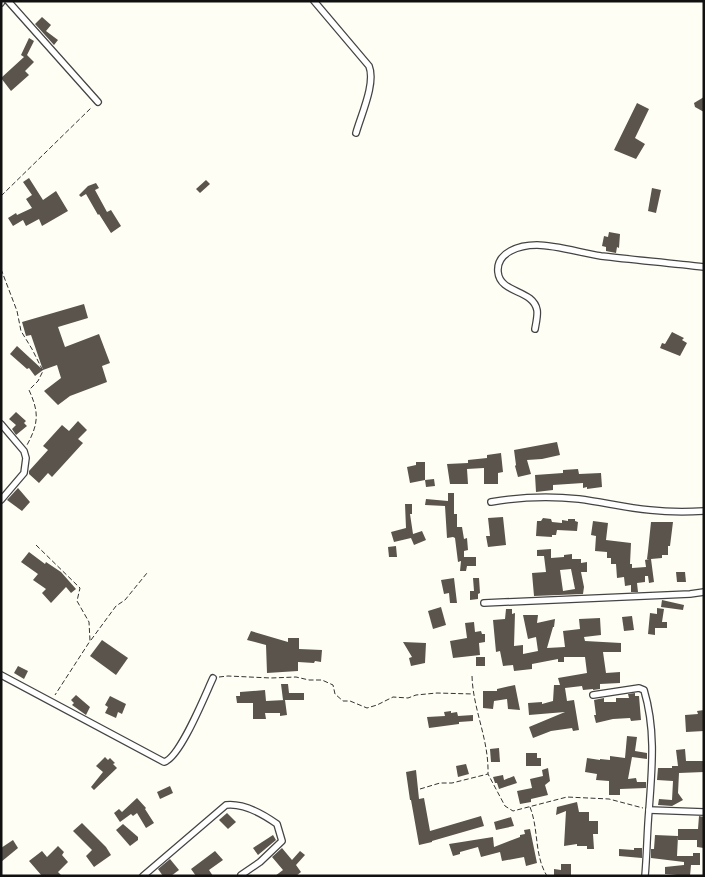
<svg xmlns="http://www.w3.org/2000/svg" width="705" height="877" font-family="Bitter,serif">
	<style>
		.building { fill: #5a544d; fill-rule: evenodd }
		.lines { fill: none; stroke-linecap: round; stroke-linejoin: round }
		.street-casing { stroke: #444; stroke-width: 8 }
		.path { stroke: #333; stroke-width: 1; stroke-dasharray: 5 2.5; stroke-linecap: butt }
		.street { stroke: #fff; stroke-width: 5.5 }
	</style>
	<rect width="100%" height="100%" fill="#fffef5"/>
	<g class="building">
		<path d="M42,17L51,25L46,31L58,40L54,45L35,24Z"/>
		<path d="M29,38L34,41L27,55L34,62L25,71L29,75L11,91L1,78L24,57L21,55Z"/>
		<path d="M704,97V112L695,107L694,103Z"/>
		<path d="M637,103L649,109L635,138L645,144L636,159L614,150Z"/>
		<path d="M29,178L43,200L56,191L68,211L42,226L39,219L26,226L23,220L13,226L8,218L16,213L17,215L32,208L26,199L32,195L23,182Z"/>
		<path d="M206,180L210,184L200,193L196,189Z"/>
		<path d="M96,183L99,188L95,190L107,212L111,210L121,226L111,233L99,214L98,215L86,194L81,197L79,195L88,186Z"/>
		<path d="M652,188L661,190L656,213L648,211Z"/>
		<path d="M609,232L620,234L619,248L617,247L616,253L606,251V247L602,246L604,236L608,237Z"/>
		<path d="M84,304L88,318L58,327L65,347L99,334L110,363L102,366L107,382L70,396L58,405L44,391L61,378L57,365L43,370L31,335L26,336L22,322Z"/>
		<path d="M672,332L684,338L682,340L687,343L680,356L660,348L662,343L665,344Z"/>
		<path d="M17,346L43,370L35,376L29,368L27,369L10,354Z"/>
		<path d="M16,412L26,421L24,423L27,426L16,435L12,429L16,425L9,419Z"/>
		<path d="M78,421L87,430L78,439L83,443L52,477L48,473L39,483L29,474V471L48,450L43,446L62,425L69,431Z"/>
		<path d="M557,442L560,455L542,459L527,460L531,474L518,477L515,466L516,465L514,450Z"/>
		<path d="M501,453L503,472L498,473V484H484V468L467,469L468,484H450L447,464L468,463V460L487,458V455Z"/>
		<path d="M416,462H425V480L434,479L435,486L426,487L425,480L410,483L407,467L416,465Z"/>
		<path d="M578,469L579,474L601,473L602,487L587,489V487L583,488V483L553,485V490L536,492L535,475L563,473V470Z"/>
		<path d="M18,488L30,502L22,511L7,500Z"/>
		<path d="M448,493H454V514H457V527H462L464,539L467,538L468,550L464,551V557H476V566H467L466,571H460L461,561L458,562L455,538L453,537L447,538L445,506L425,505L426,499L448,501Z"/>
		<path d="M405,504H412V514H410L413,534L422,531L426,540L414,545L411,538L394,542L391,532L406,528Z"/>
		<path d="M503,517L506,545L488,547L486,536H490L488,518Z"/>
		<path d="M543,518L551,519L552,522L562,523V520L568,521V519H575V521L578,522L577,531L557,530L556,535H552V537L536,536L537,521H541Z"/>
		<path d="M593,521L608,523L606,540L631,543L630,564H632V568L646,567L645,560L649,559H647L648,551L651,522H673L670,546H668V555H662V558L651,559L654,582L649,583L648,576H645V582L637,583L638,592H631V585L625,586L624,577L617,578L616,564H611V558H607V552L595,551L596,536L591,535Z"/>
		<path d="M396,546L397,557H389L388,547Z"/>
		<path d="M551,549V558L564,557V555L572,554V559H581V563L587,562V572H581L584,587L583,594L534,596L532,573L546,572L544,556H537V550ZM571,569L575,589L563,591L560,570Z"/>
		<path d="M29,552L45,564L46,562L61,572L76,589L71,593L66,587L51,603L42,593L46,589L33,580L38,574L21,562Z"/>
		<path d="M676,572H685L686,582H677Z"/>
		<path d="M454,578L457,603H450L449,593L444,594L441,580Z"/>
		<path d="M473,578H479L480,593L478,594V599L470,600V591H474Z"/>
		<path d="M662,600L684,605L683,610L661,607Z"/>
		<path d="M441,607L446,625L433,629L428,611Z"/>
		<path d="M657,608L664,609L662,622H667V628H655V635L648,634L650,613L657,614Z"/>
		<path d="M506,609H512V614L515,613L514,646L523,645V654L538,651L536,637L528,639L523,615H538L537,623L555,619L554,627H553L547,648L565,647L563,631L580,629L579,619L600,618L601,635L584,637L585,641L621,643V652H603L606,673L620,672V683L600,684V689L593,690V689L583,690L582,686L565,688L567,701L574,700L579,730L573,731L572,728L551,731L533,738L529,727L565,712L529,715L528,703L542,702V704L553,701L554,685H560L558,678L587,673L585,657H564V662H558V659L532,664V669L514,671L513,665L503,666L500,651L496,652L493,620L505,619Z"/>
		<path d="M632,616L634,630L624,631L622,617Z"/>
		<path d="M474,622L475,632L481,631L482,634H485V642L479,643L480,655L453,658L450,641L467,638L465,623Z"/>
		<path d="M251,631L288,642V638H299V649L322,650L321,662L315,661L314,663L298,662V671L267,673L266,645L247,640Z"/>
		<path d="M102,640L128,658L116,675L90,656Z"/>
		<path d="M403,642L426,643L425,663L411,666L409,658L412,657Z"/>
		<rect x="476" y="657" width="9" height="9"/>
		<path d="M18,666L28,671L24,679L14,673Z"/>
		<path d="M281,684H288L289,693H304V700H283Z"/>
		<path d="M515,685L520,710L508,709L507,699L494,701L493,709L483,708V691H497V689Z"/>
		<path d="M265,690L266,701L285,700L287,715L280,716V713H265L266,719H253V703H237L236,696H240V692Z"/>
		<path d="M635,693V696H639L641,720L631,721L630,718L613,719L596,723L594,715H596L594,700L604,698V702H616V698H629L628,694Z"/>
		<path d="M76,695L90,707L86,715L72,705L74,703L71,700Z"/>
		<path d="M110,696L126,704L122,714L118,712L116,718L105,713L108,707L105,705Z"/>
		<path d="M704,710V731L686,732L685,715L698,714L697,711Z"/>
		<path d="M451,711V713L457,712L458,716L473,715V721L459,722V724L429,728L427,717L445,716L444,712Z"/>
		<path d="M627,736L637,737L635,751L647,753V759L632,757L628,779L636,778L637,782H646V788L620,789V795H609V781L596,780L597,774L585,772L587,758L600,760V759L610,760V756L625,758Z"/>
		<path d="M499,748L500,762H491L490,749Z"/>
		<path d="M685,749L686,761H704V772L679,773L678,793L683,800L672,806L658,805L659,799L672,800L673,781L657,780L658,768H672V766H678L676,750Z"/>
		<path d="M526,753H537V758H541V766H526Z"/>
		<path d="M105,757L108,760L110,758L115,763L113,764L117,768L94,790L91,787L103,772L96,766Z"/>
		<path d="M466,764L469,774L458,777L456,766Z"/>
		<path d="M548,768L550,781L545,785L548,795L531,799V802L520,804L517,791L532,788L530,779L543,776L542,770Z"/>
		<path d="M416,770L419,799L424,798L430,831L481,816L484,826L432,841V842L419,845L411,800H410L406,772Z"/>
		<path d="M503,775L504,780L514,776L517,783L499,789L497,783H495L493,777Z"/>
		<path d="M170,786L173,793L160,799L157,792Z"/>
		<path d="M137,798L146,808L145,809L154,823L146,828L137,813L133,816L131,814L120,822L114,813L119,809L122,812Z"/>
		<path d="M577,802L579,812H589V821H598V834H593L594,849H587V846H577V844L564,846L566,811L556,815L557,807Z"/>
		<path d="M227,813L236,822L228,829L219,820Z"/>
		<path d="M699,816L704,817V848L697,847V840H678V829H698Z"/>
		<path d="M511,817L514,826L496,830L494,822Z"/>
		<path d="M82,823L106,847L111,855L94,867L86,856L92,850L73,831Z"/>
		<path d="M123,824L138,837V840L130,846L116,830Z"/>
		<path d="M530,829L537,863L526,866L524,857L502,861L500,852L481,857L478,847L460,852V854L453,856L449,844L493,837L494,847L520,837V835L525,834L524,830Z"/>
		<path d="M273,835L276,840L258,855L253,848Z"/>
		<path d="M655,835L678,836L677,856H693V853H700V865H691L690,876L665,874V867L684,865V862L651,858V849H654Z"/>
		<path d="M13,840L18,848L1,862V848Z"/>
		<path d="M58,846L64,852L62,855L68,862L58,872L62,876H42L29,861L42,851L47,857Z"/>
		<path d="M282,848L292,860L300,851L305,855L296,865L301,872L296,876H275L283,870L272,857Z"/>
		<path d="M634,848H642V858L619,856V849L634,850Z"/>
		<path d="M215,851L223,860L209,870L213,876H196L191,869Z"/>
		<path d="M170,859L179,870L171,876H163L158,869Z"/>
		<path d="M561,864H571V876H554V869L561,870Z"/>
	</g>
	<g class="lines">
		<g class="street-casing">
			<g id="street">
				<path d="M8,1L98,102"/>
				<path d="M314,1L369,66C376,83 361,115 356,133"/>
				<path d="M1,3L2,1"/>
				<path d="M535,329C536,323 538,315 537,310C533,289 500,294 498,272C496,252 520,245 537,245C555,245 582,253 601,256C635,260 670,263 704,267"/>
				<path d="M1,424L24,451L26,458L24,473L1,500"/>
				<path d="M491,502C520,497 549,496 579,499C603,502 626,508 650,510C668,512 686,512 704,511"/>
				<path d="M484,603L690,594L704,592"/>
				<path d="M1,675L164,762C180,758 205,695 213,678"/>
				<path d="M593,695L639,688L644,690C656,730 652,769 649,810C647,832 647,854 645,876"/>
				<path d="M649,810L704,812"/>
				<path d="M143,876L226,805C244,803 263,814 277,824L282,841L260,862L241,875"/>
			</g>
		</g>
		<g class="path">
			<path d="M1,196L92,107"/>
			<path d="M1,269L17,311L21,331L32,349L43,371L38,381L29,390C39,412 39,423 27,445"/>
			<path d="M36,545L80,588L77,601L89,622L90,641L55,695"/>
			<path d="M91,640L116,606L125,600L147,573"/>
			<path d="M472,676C473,710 489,739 488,774"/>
			<path d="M219,677L228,676L271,678L296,677L309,680H322L333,685L335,694L343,701H350L367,708L377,705L393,697L408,698L416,695L437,693L473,694"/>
			<path d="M420,789L440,783H452L488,774L505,806L513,811L567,797L609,799L643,808"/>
			<path d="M530,807C539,830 534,855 547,876"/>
		</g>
		<use href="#street" class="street"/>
	</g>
	<rect width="705" height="877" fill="none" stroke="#111111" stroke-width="5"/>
</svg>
